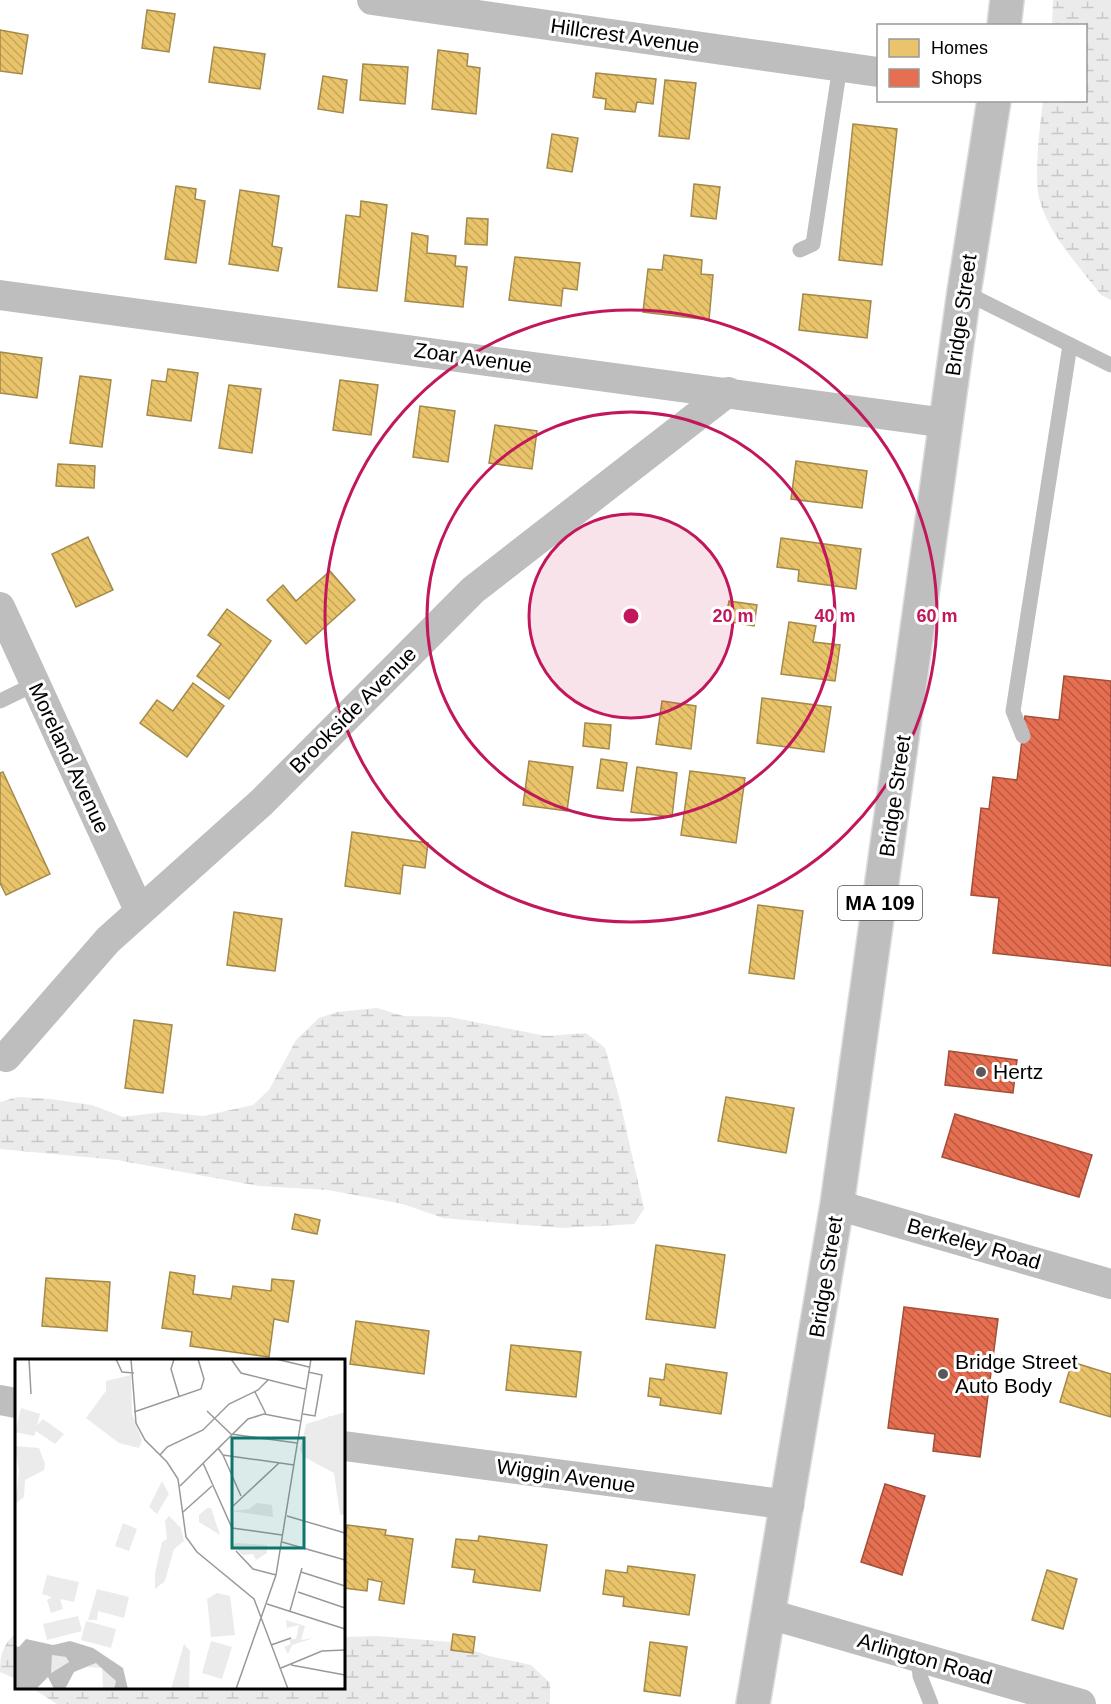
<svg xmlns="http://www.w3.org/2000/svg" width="1111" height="1704" font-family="Helvetica,sans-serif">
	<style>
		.wetland { fill: url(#wetland-marsh) }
		.homes { fill: url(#homes-back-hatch); stroke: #a3894a; stroke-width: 1.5 }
		.shops { fill: url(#shops-back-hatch); stroke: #a24e39; stroke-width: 1.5 }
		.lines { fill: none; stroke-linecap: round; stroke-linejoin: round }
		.primary-casing { stroke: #dbdbdb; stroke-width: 36 }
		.lane { stroke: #bebebe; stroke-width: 15 }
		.street { stroke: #bebebe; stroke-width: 30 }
		.primary { stroke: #bebebe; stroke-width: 33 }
		.ring { fill: none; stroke: #c2185b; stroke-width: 3 }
		.poi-dot { fill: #595959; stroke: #fff; stroke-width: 2 }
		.labels { text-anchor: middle; stroke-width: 6; stroke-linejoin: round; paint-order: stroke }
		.shield { fill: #fff; stroke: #4c4c4c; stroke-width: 1.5 }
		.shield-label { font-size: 20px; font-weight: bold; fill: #000 }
		.street-label { font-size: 21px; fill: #000; stroke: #fff }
		.poi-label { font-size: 21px; fill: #000; stroke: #fff; text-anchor: start }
		.inset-road { fill: none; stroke: #999; stroke-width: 1.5 }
		.view { fill: #0f766e; fill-opacity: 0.15; stroke: #0f766e; stroke-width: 3 }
		.inset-edge { fill: none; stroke: #000; stroke-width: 3 }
		.centre { fill: #c2185b; stroke: #fff; stroke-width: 3 }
		.ring-label { font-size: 18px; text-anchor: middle; font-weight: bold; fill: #c2185b; stroke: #fff; stroke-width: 6; stroke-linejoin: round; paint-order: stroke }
	</style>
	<defs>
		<pattern id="wetland-marsh" width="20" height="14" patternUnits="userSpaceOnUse" patternTransform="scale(1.5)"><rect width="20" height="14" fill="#ebebeb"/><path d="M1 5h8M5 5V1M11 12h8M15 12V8" fill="none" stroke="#c8c8c8"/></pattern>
		<pattern id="homes-back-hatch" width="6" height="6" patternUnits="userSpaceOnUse" patternTransform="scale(1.5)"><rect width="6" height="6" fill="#e9c46a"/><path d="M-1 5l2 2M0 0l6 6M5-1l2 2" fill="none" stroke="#c6a75a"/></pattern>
		<pattern id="shops-back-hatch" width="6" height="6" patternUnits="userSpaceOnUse" patternTransform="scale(1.5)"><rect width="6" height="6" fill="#e76f51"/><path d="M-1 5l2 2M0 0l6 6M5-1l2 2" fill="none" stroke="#b95941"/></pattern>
	</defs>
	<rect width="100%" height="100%" fill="#fff"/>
	<g class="wetland">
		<path d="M1053,0H1111V300L1101,295C1079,266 1048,234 1039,198C1034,174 1040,125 1043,101L1086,100V26L1052,25Z"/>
		<path d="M377,1008L403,1016L450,1017L546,1036L586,1033L605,1048L619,1097L644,1209L634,1224L562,1228L443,1218L403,1204L328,1190L259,1186L117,1160L0,1149V1102L18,1097L50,1099L92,1105L123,1117L163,1112L203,1116L253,1105L269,1090L296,1040L319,1018L337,1012Z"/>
		<path d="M16,1633V1679L0,1672C0,1654 3,1645 16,1633Z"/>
		<path d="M377,1636L451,1642L489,1656L531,1665L550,1683V1704H57L32,1688H344V1637Z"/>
	</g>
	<g class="homes">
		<path d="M147,10L175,14L169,52L142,48Z"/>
		<path d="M0,30L28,35L22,74L0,71Z"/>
		<path d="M214,47L265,54L260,89L209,82Z"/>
		<path d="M438,50L468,54L467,66L480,68L476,114L432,109Z"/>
		<path d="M363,64L408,67L405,104L360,100Z"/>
		<path d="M596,73L656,79L653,104L637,102L635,112L605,109L606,99L593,97Z"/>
		<path d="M323,76L347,80L343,113L318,109Z"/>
		<path d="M665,80L696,83L689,139L659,136Z"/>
		<path d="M853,124L897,129L882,265L839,260Z"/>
		<path d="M552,134L578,138L572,172L547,168Z"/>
		<path d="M694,184L720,187L716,219L691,216Z"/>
		<path d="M176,186L196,189L195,199L205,201L196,263L165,259Z"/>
		<path d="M240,190L279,196L272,246L282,248L278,271L229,264Z"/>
		<path d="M361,201L387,205L377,291L338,287L346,215L360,217Z"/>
		<path d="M467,218L488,219L487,245L465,244Z"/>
		<path d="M412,233L428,236L427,253L456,256L455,266L467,267L463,307L405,301Z"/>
		<path d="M664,255L702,260L701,274L713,275L709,320L643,312L648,269L662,270Z"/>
		<path d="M515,257L580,263L577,290L563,288L561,306L509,300Z"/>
		<path d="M803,294L871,301L867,338L799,330Z"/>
		<path d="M0,352L42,358L37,398L0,393Z"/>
		<path d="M168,369L198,373L191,421L147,415L152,380L166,382Z"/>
		<path d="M80,376L111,380L102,447L70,443Z"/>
		<path d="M340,380L378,385L371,435L333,430Z"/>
		<path d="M229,385L261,389L252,453L219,448Z"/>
		<path d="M420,406L455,411L448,462L413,457Z"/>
		<path d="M495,425L537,431L532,469L489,463Z"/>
		<path d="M796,461L867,471L862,508L791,499Z"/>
		<path d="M58,464L95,466L94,488L56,486Z"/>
		<path d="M88,537L113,590L76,607L52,554Z"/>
		<path d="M781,538L861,549L856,589L798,581L799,570L777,567Z"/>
		<path d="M330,571L355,600L306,644L267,600L283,585L296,601Z"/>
		<path d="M729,601L757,605L754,626L725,621Z"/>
		<path d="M227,609L271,641L229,699L197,676L221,644L208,635Z"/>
		<path d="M789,622L816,626L813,642L840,645L835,681L781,674Z"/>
		<path d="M193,683L224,706L187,757L140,723L157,700L173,711Z"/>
		<path d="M762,698L831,707L824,752L757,743Z"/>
		<path d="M662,701L696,706L691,749L656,744Z"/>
		<path d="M585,723L611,725L609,749L583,746Z"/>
		<path d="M601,759L627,763L623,791L597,788Z"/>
		<path d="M529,761L573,767L567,811L523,805Z"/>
		<path d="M637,767L677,773L672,817L631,812Z"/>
		<path d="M690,771L745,778L736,843L681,835Z"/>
		<path d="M3,772L50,874L6,895L0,883V773Z"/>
		<path d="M352,832L428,843L425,868L403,865L400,894L345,886Z"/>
		<path d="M758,905L803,911L794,979L749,973Z"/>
		<path d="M234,912L282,919L275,971L227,965Z"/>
		<path d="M134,1020L172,1025L163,1093L125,1088Z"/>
		<path d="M726,1097L794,1108L786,1153L718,1141Z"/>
		<path d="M295,1214L320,1220L317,1234L292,1229Z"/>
		<path d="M656,1245L725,1255L715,1328L646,1319Z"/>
		<path d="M170,1272L195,1276L193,1294L231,1299L233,1286L271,1291L272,1279L294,1281L288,1322L274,1319L269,1357L190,1346L192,1332L162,1328Z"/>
		<path d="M46,1278L110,1282L107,1331L42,1326Z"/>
		<path d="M356,1321L429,1331L424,1374L350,1364Z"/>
		<path d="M511,1345L581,1352L576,1397L506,1390Z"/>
		<path d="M1072,1362L1111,1374V1417L1060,1402Z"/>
		<path d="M666,1364L727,1373L721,1414L660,1405L661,1398L648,1396L650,1378L664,1380Z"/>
		<path d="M347,1525L386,1530L385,1535L413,1539L404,1604L379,1600L382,1582L368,1579L367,1591L344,1588V1554Z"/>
		<path d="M479,1536L547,1545L540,1591L473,1582L475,1570L452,1567L456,1539L478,1541Z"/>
		<path d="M628,1566L695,1575L689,1615L623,1606L624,1597L603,1594L606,1570L627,1573Z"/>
		<path d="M1047,1570L1077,1579L1063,1629L1032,1620Z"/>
		<path d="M453,1634L475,1637L473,1653L451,1650Z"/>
		<path d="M650,1642L687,1647L680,1696L644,1691Z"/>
	</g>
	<g class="shops">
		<path d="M1064,676L1111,681V966L993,953L999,898L971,895L981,808L989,809L993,777L1017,780L1025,716L1059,720Z"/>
		<path d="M949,1051L1017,1060L1013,1093L945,1085Z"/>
		<path d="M955,1114L1092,1155L1079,1197L942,1157Z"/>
		<path d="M904,1307L998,1319L980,1457L933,1451L935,1434L888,1428Z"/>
		<path d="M885,1484L925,1496L902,1575L861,1562Z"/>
	</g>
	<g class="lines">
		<g class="primary-casing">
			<g id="primary">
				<path d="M1004,26L1007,0"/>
				<path d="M753,1704L837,1205L964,292L994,100"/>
			</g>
		</g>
		<g class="lane">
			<path d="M800,250L813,244L840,66"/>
			<path d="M964,292L1111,365"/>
			<path d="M0,701L35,684"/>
			<path d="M1023,736L1013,711L1070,345"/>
			<path d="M918,1657L920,1676L931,1704"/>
		</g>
		<g class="street">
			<path d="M372,0L878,72"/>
			<path d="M0,295L946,423"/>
			<path d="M0,607L139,910"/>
			<path d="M6,1057L108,940L262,802L473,590L728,392"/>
			<path d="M837,1205L1111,1284"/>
			<path d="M0,1400L16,1403"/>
			<path d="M344,1446L789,1505"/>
			<path d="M769,1614L1081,1704"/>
		</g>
		<use href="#primary" class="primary"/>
	</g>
	<circle cx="631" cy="616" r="102" fill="#c2185b" fill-opacity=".12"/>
	<g class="ring">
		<circle cx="631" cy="616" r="102"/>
		<circle cx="631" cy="616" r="204"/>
		<circle cx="631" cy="616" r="306"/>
	</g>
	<g class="poi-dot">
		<circle cx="981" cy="1072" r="6"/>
		<circle cx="943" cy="1374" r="6"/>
	</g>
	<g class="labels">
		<rect class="shield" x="838" y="886" width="84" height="34" rx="4.5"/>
		<g class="shield-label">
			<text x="880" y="910">MA 109</text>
		</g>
		<g class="street-label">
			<text transform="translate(625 36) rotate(8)" y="7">Hillcrest Avenue</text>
			<text transform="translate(961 315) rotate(-82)" y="7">Bridge Street</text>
			<text transform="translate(473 358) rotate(8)" y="7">Zoar Avenue</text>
			<text transform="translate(353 710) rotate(-45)" y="7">Brookside Avenue</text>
			<text transform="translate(69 758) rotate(65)" y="7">Moreland Avenue</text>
			<text transform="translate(895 796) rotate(-82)" y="7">Bridge Street</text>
			<text transform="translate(974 1244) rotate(16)" y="7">Berkeley Road</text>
			<text transform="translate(826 1277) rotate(-81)" y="7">Bridge Street</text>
			<text transform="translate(566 1476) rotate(8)" y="7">Wiggin Avenue</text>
			<text transform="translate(925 1659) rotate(16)" y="7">Arlington Road</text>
		</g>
		<g class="poi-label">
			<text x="993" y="1079">Hertz</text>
			<text x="955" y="1369">Bridge Street<tspan x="955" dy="24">Auto Body</tspan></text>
		</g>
	</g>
	<g transform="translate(15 1359)">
		<rect width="330" height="330" fill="#fff"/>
		<path d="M271,261L290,267L286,281L299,279L277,286L273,295L269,288L276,285L274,280H281L284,266L272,269Z" fill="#ebebeb"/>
		<path d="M330,53V155L325,156L319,114L289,98L285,91L291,65ZM0,87L24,89L30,105L29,111L10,121L9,138L0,145L4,112ZM147,122L154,135L142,155L134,148ZM242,144L257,146L258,158L216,152L234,150ZM192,149H196L205,176L184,163V156ZM154,157L166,169L169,182L159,190L150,222L140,230V214L147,183L152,180L150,162ZM221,184L252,186V194L241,201L238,195L228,196L217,187ZM169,285L175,292L174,330H156ZM37,296L51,298L54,303L35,314ZM81,304L89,308L101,322L99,330H88L87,309L73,308L57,316Z" fill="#ebebeb"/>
		<path d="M116,16L117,55L127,81L124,89L104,84L71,59L91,32V22Z" fill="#ebebeb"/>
		<path d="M313,57L330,62V115L302,105ZM108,164L122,170L114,192L100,187Z" fill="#ebebeb"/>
		<path d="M6,49L25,55L22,66L28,60L49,75L40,85L21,72L19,77L0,73ZM32,216L64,223L59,243L45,240L48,250L36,254L32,241L37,238L27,235ZM82,230L114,238L109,259L83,252L82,261H73ZM202,234L215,237L220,276L196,278L192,240ZM63,257L67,272L32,281L28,265ZM71,262L101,270L96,289L66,281ZM196,282L217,288L207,320L187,314Z" fill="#ebebeb"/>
		<path d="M11,280L38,286L55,282L78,289L108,309L113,330H99L101,322L81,304L59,313L50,330H39L33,318L21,330H0V287L4,288ZM37,296L51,298L54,303L36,314Z" fill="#bdbdbd" fill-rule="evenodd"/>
		<path class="inset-road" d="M14,0L16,35M101,0L107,13L119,14M116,0L121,64L130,81L152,103L163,120L171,178L182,193L239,240L273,330M159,0L156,10L164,37M216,0L226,14L290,30M261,0L294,8M240,33L251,55M192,52L216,75L282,84M119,53L186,30L189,20L183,0M288,55L300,57L307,16L293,13M203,89L208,96L279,106M145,96L152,88L188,71L214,45L243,31L253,21M208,96L226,137M188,104L217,169L267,176M165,127L233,60L249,55L285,62M218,147L264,104M168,153L197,127M272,157L330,174M267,183L330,201M221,192L238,210L261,216M286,213L330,227M283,233L330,249M252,245L330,270M275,252L287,209M256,286L276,279M276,306L330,316M266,309L307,292L330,291M221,330L261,216L296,0"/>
		<path class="view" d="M217,79H289V189H217Z"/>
		<rect width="330" height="330" class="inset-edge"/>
	</g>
	<circle cx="631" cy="616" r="9" class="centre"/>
	<g class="ring-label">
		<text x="733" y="622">20 m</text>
		<text x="835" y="622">40 m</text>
		<text x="937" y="622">60 m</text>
	</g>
	<rect x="877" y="24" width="210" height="78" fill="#ffffff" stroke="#999999" stroke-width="1.5"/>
	<rect x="889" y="39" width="30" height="18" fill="#e9c46a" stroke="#999999" stroke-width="1.5"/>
	<text x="931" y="54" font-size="18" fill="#000000">Homes</text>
	<rect x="889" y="69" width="30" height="18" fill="#e76f51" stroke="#999999" stroke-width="1.5"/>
	<text x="931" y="84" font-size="18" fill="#000000">Shops</text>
</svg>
